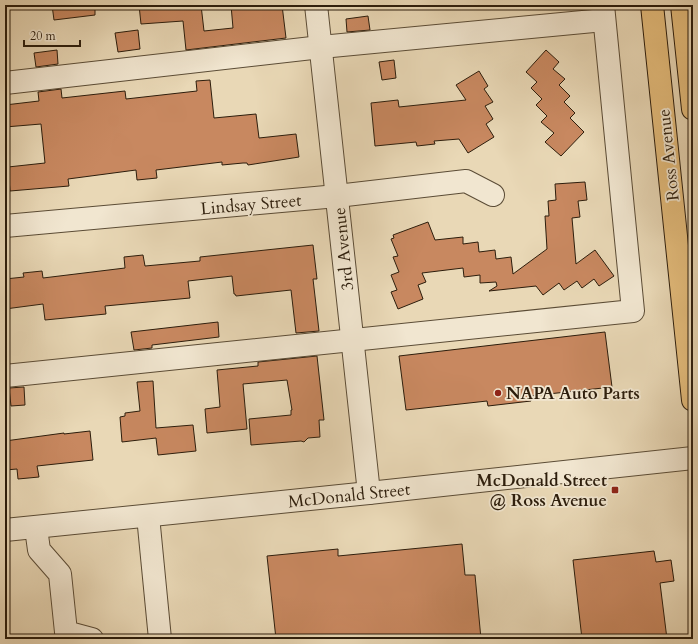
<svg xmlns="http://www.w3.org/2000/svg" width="698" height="644" font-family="Cardo,serif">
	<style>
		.building { fill: #c88860; stroke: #2c1d0c }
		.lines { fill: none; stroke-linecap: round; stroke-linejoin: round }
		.minor-casing { stroke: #5b4c36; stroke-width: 24 }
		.major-casing { stroke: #2c1d0c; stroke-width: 24 }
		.minor { stroke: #f1e6d0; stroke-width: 22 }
		.major { stroke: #e4bc7b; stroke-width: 22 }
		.poi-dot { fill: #8f2418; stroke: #f1e6d0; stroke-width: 1.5 }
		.labels { text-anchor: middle; stroke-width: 3.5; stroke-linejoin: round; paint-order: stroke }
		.street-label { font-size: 17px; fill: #2c1d0c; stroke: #f1e6d0 }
		.poi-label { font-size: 17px; font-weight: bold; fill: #2c1d0c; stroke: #f1e6d0; text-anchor: start }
	</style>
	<rect width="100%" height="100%" fill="#e9d8b6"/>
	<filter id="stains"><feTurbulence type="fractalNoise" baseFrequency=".005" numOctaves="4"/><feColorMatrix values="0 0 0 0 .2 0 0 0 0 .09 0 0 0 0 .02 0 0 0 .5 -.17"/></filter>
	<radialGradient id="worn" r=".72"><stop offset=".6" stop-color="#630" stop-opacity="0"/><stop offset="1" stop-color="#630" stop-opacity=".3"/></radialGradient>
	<g class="building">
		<path d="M52,5H95V15L54,20Z"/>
		<path d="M139,5H201L204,31L233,28L231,5H282L286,38L186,50L183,21L141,24Z"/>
		<path d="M368,16L370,30L347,32L346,19Z"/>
		<path d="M138,30L140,49L118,52L115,33Z"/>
		<path d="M57,50L58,64L36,67L34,53Z"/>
		<path d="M546,50L559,62L553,69L565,79L559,85L570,96L564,102L575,113L570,118L584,132L561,156L545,142L554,133L541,122L547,116L536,105L542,99L531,88L537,82L526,72Z"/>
		<path d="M394,60L396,78L382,80L379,62Z"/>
		<path d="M479,71L488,86L484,89L493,102L485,106L493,119L486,124L494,137L468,153L459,139L434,141L435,144L417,146L416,142L375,146L371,103L398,100L399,107L466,100L456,85Z"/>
		<path d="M210,80L214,118L256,114L259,138L296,134L299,157L248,165L247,163H243L222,165V162L156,170L157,178L137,180L136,170L68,179L69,186L10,191L8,167L45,163L41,124L5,127V105L39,101L38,92L61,89L62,98L125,91L126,99L197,91L196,81Z"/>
		<path d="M585,182L587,200L578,201L580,217L572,218L576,264L595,250L614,276L599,286L594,279L582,288L577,281L564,290L559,283L543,295L536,286L489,291L497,286L496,282L480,283V275L464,277L463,268L422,273L426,282L418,285L423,299L398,309L391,292L397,290L391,275L399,272L393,257L398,256L391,239L394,238L393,235L428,222L435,240L463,237V244L478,242L479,252L495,250L496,259L511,257L513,274L547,249L545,216H549L548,201L556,200L555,184Z"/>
		<path d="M313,245L317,279H313L319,331L296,333L291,290L236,296L235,294H234L232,276L188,281L190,298L105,306L106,314L45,320L43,304L5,309V279L24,277L23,273L42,271L43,278L125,268L124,257L143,255L145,266L200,261V257Z"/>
		<path d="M218,322L219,337L152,345V348L134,350L131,332Z"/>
		<path d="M605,332L612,387L530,396L531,401L488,406L487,401L406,410L399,356Z"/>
		<path d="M317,356L324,420H319L320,437L308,438L304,442L301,441L251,445L249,419L291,415V410H292L287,380L243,384L247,429L207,433L205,409L220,407L217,370L258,366V362Z"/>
		<path d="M153,381L156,428L193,425L196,451L158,455L156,438L122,442L120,417L125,416V413L140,411L137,382Z"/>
		<path d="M24,387L25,405L11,406L9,388Z"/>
		<path d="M90,431L93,460L37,466L39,477L18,479L17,469L5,470V441L64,433V434Z"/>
		<path d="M462,544L465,575H475L481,639H276L267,556L338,549V556Z"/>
		<path d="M654,551L656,562L671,560L674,581L660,583L667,639H582L573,560Z"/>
	</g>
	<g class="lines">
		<g class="minor-casing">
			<g id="minor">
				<path d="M316,5L369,493"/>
				<path d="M5,83L321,47L604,20"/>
				<path d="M5,226L337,196L466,181L493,195"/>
				<path d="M5,376L633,311L603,5"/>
				<path d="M148,516L160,639"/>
				<path d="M36,528L39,550L60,574L66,632L92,639"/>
				<path d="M5,530L369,493L693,458"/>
			</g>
		</g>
		<g class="major-casing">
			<g id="major">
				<path d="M652,5L693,400"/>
				<path d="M682,5L693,109"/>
			</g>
		</g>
		<use href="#minor" class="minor"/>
		<use href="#major" class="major"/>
	</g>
	<g class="poi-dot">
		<circle cx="498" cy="393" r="4"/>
		<rect x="611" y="486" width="8" height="8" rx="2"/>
	</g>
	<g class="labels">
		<g class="street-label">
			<text transform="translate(668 155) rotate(-96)" y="6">Ross Avenue</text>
			<text transform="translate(251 204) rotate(-5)" y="6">Lindsay Street</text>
			<text transform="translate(343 249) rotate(-96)" y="6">3rd Avenue</text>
			<text transform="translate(349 495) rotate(-6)" y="6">McDonald Street</text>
		</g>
		<g class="poi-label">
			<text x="506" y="399">NAPA Auto Parts</text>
			<text x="607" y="486" text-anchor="end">McDonald Street<tspan x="607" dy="20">@ Ross Avenue</tspan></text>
		</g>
	</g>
	<rect width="698" height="644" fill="none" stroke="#e9d8b6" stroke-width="20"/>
	<rect x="6" y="6" width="686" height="632" fill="none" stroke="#2c1d0c" stroke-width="2"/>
	<rect x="10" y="10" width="678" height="624" fill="none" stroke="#2c1d0c"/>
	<path d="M24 40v6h56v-6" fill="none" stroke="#2c1d0c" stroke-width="2"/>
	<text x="30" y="40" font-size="12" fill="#2c1d0c" stroke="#f1e6d0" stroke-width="3" paint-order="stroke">20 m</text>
	<rect width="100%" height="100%" filter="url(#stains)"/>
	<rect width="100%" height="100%" fill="url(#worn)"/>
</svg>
